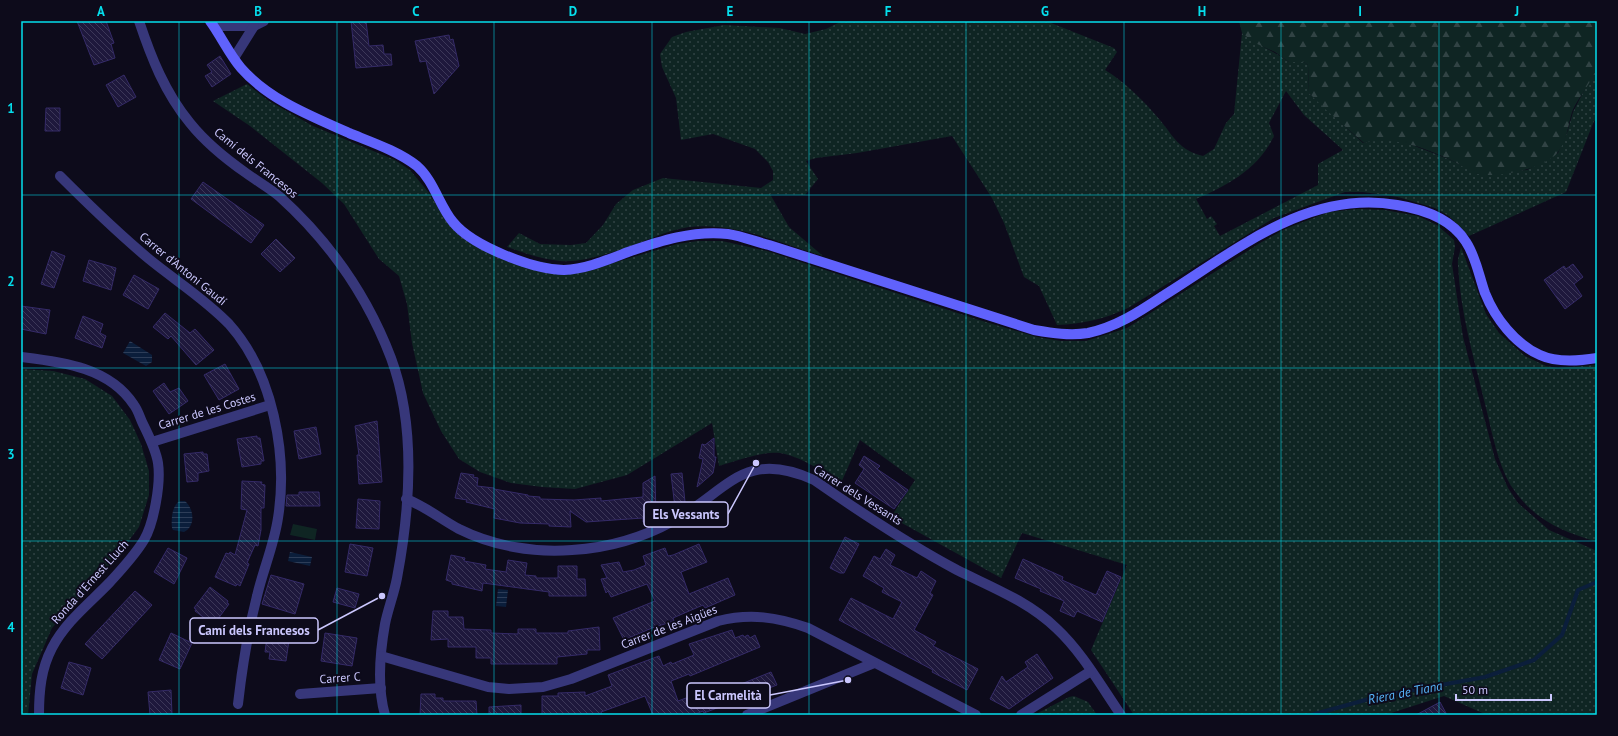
<svg xmlns="http://www.w3.org/2000/svg" width="1618" height="736" font-family="'PT Sans',sans-serif">
	<style>
		.grass { fill: url(#grass-dots); fill-rule: evenodd }
		.forest { fill: url(#forest-firs) }
		.garden { fill: #0f2523 }
		.water { fill: url(#water-rules) }
		.lines { fill: none; stroke-linecap: round; stroke-linejoin: round }
		.stream { stroke: #0b1e3b; stroke-width: 4 }
		.building { fill: url(#building-back-hatch); stroke: #342a67 }
		.street { stroke: #37377a; stroke-width: 10 }
		.secondary { stroke: #6062fc; stroke-width: 10 }
		.grid { fill: none; stroke: #05deec; stroke-width: 1; stroke-opacity: 0.55 }
		.labels { text-anchor: middle; stroke-width: 4; stroke-linejoin: round; paint-order: stroke }
		.street-label { font-size: 12px; fill: #cbc7fe; stroke: #0d0b1b }
		.water-label { font-size: 13px; font-style: italic; fill: #57b6fb; stroke: #0d0b1b }
		.leader { fill: none; stroke: #cbc7fe; stroke-width: 1.5 }
		.callout-dot { fill: #cbc7fe; stroke: #0d0b1b; stroke-width: 1.5 }
		.callout { fill: #0d0b1b; stroke: #cbc7fe; stroke-width: 1.5 }
		.callout-label { font-size: 13px; text-anchor: middle; font-weight: bold; fill: #cbc7fe }
		.neatline { fill: none; stroke: #05deec; stroke-width: 1.5 }
		.grid-label { font-size: 13px; text-anchor: middle; font-weight: bold; fill: #05deec }
	</style>
	<defs>
		<pattern id="grass-dots" width="8" height="8" patternUnits="userSpaceOnUse"><rect width="8" height="8" fill="#0f2523"/><path d="M2 2h.1M6 6h.1" fill="none" stroke="#314344" stroke-width="1.8" stroke-linecap="round"/></pattern>
		<pattern id="forest-firs" width="22" height="20" patternUnits="userSpaceOnUse"><rect width="22" height="20" fill="#0f2523"/><path d="M5 1l3.5 6h-7zM16 11l3.5 6h-7z" fill="#314344"/></pattern>
		<pattern id="water-rules" width="6" height="5" patternUnits="userSpaceOnUse"><rect width="6" height="5" fill="#0b1e3b"/><path d="M0 2.5h6" fill="none" stroke="#2d3d58"/></pattern>
		<pattern id="building-back-hatch" width="6" height="6" patternUnits="userSpaceOnUse"><rect width="6" height="6" fill="#1e183c"/><path d="M-1 5l2 2M0 0l6 6M5-1l2 2" fill="none" stroke="#3d3859"/></pattern>
	</defs>
	<rect width="100%" height="100%" fill="#0d0b1b"/>
	<g class="grass">
		<path d="M842,21H1046L1114,48L1117,52L1105,70C1125,82 1144,101 1160,120C1174,137 1179,150 1203,156L1214,149L1226,123L1234,114L1242,33C1257,45 1274,51 1289,62H1304L1308,65L1309,93L1363,143L1377,140H1393L1407,143L1451,160L1478,174L1527,170L1558,153L1567,133L1573,112L1597,65V120L1594,121L1566,192L1469,236L1449,216L1435,208L1398,197L1363,192H1345L1274,218L1128,308C1105,319 1082,324 1057,325L1039,286L1024,277L1004,223L992,198L952,136L857,153L816,158L806,161L818,179L805,195L770,194L789,227L823,256C780,243 735,222 689,227C669,230 650,239 631,246C612,253 580,263 560,261C541,259 524,253 507,247L519,233L540,244L571,245L586,243L603,225L616,204L633,190L663,178L761,188L773,180V171L768,162L755,149L713,134L681,140L676,98L662,67L660,54L672,37L686,32L724,25L780,28L805,34L826,29ZM1286,91L1304,115L1343,150L1318,164V185L1220,236L1214,226L1217,224L1211,216L1207,219L1196,199C1228,185 1258,169 1274,136L1269,123Z"/>
		<path d="M247,84L269,101L313,126L395,160L410,170L429,193L447,222L460,236L481,249L586,271L677,244L698,241H722L767,251L976,319L1037,337L1061,341H1086L1127,328L1260,243L1285,229L1329,212L1358,209L1385,210L1418,216L1437,225L1454,240L1455,247L1452,264L1463,337L1495,459L1508,488L1518,503L1549,530L1597,551V715H1487L1444,696L1385,715H1134L1091,650L1127,565L1022,533L1001,578L891,517L915,480L860,440L841,483C824,472 800,456 780,453C763,451 735,461 719,466L712,423L627,475L575,489L542,487L511,483L480,472L459,459L441,431L423,393L412,343L407,304L399,276L379,259L344,204L322,183L250,126L213,101Z"/>
		<path d="M1461,247L1486,314L1499,333L1525,356L1546,366L1558,368L1597,365V542C1562,531 1536,521 1514,490C1498,468 1492,431 1485,404C1474,358 1460,312 1458,265C1457,259 1460,253 1461,247Z"/>
		<path d="M21,369L53,371L85,379L112,396L130,420L141,444L149,471V495L139,527L116,558L52,628L32,674L28,715H21Z"/>
		<path d="M1074,696L1088,702L1097,715H1034L1069,697Z"/>
	</g>
	<path class="forest" d="M1239,21H1597C1597,35 1599,50 1597,64C1595,79 1578,97 1572,112C1568,125 1567,141 1558,152C1545,169 1498,178 1478,174C1469,172 1460,164 1451,160C1422,147 1395,136 1364,143L1325,109L1309,93L1308,65L1304,62H1289L1275,52L1255,43L1242,33Z"/>
	<path class="garden" d="M293,524L317,529L315,540L290,535Z"/>
	<g class="water">
		<path d="M130,341L152,355V362L146,366L123,353Z"/>
		<path d="M180,501H185C194,509 196,526 184,532L173,530L172,528C171,519 172,505 180,501Z"/>
		<path d="M290,552L312,557L310,566L288,561Z"/>
		<path d="M498,589L508,590L506,607L496,606Z"/>
	</g>
	<g class="lines">
		<path class="stream" d="M1311,715L1380,696L1485,677L1534,660L1562,635L1578,590L1597,582"/>
	</g>
	<g class="building">
		<path d="M77,21H106L114,43L111,44L115,58L94,65Z"/>
		<path d="M351,21H366L369,46L383,45L384,54H391L392,65L356,68Z"/>
		<path d="M449,35L450,40L453,39L459,66L434,94L426,61L420,62L415,41Z"/>
		<path d="M220,56L231,74L212,87L205,76L212,72L207,65Z"/>
		<path d="M124,75L136,97L118,107L106,85Z"/>
		<path d="M46,108H60V131H45Z"/>
		<path d="M203,182L264,225L251,243L191,199Z"/>
		<path d="M276,239L295,258L280,272L261,254Z"/>
		<path d="M52,251L65,256L54,288L41,284Z"/>
		<path d="M89,260L116,268L111,290L83,281Z"/>
		<path d="M1573,264L1583,277L1574,284L1582,296L1565,309L1544,280L1564,266L1566,269Z"/>
		<path d="M134,275L159,289L148,309L123,295Z"/>
		<path d="M21,306L50,310L46,334L21,329Z"/>
		<path d="M165,313L190,333L195,329L214,350L196,365L171,336L168,339L153,327Z"/>
		<path d="M83,316L103,324L100,333L106,336L102,348L75,338Z"/>
		<path d="M225,364L239,389L219,400L204,375Z"/>
		<path d="M164,383L170,392L179,388L188,401L169,414L153,391Z"/>
		<path d="M377,421L382,482L359,484L357,455H359L355,426Z"/>
		<path d="M316,427L321,454L299,459L294,431Z"/>
		<path d="M257,436V438H260L264,461H261V464L242,467L237,439Z"/>
		<path d="M714,438V457H716L713,473L697,487L703,459L699,458L702,444L705,445Z"/>
		<path d="M203,452V454H207L209,471L198,473V481L187,482L184,454Z"/>
		<path d="M864,456L880,466L877,469L908,490L894,509L855,483L864,469L859,465Z"/>
		<path d="M461,473L474,475L473,477L478,478L477,486L494,488V489L528,495V496L540,497V499L574,500L601,498V501L643,497V483L655,476L656,516L643,522V518L586,522L570,511L571,527L549,526V524L520,523L494,518L495,509L466,502L467,500L455,498Z"/>
		<path d="M682,473L685,502L675,508L671,474Z"/>
		<path d="M242,481L262,482L261,484L265,485L264,508H261V530L258,546L255,545L247,563L249,564L240,586L237,584L236,586L215,577L226,553L229,554L230,552L235,555L247,510L241,509Z"/>
		<path d="M299,492H319L320,506H286L287,495H299Z"/>
		<path d="M358,499L380,501L379,529L356,528Z"/>
		<path d="M845,537L859,544L844,573H840L830,568Z"/>
		<path d="M350,544L373,548L367,576L345,572Z"/>
		<path d="M699,544L707,562L681,572L689,594L728,578L735,595L705,608L703,605L673,618L674,621L652,628L624,640L613,618L655,601L647,584L611,597L608,591L606,593L601,579L607,578L601,565L619,562L623,572L634,570L646,565L643,556L665,548L668,556L673,555Z"/>
		<path d="M168,548L187,558L174,584L154,572Z"/>
		<path d="M886,549L895,555L890,565L917,578L921,571L936,581L930,593L933,595L914,630L936,642L933,646L978,669L967,690L932,672L933,670L839,620L851,598L893,619L902,602L882,592L884,588L863,576L874,556L880,559Z"/>
		<path d="M451,555L465,558L464,561L486,565L485,569L506,572L508,560L527,563L525,575L536,576V578H558V566H577V579H585L586,596H549V592L483,583L482,591L452,584V582L446,580Z"/>
		<path d="M1023,559L1063,577L1062,580L1096,595L1107,571L1121,577L1102,622L1077,611L1074,617L1060,611L1064,601L1040,591L1041,589L1015,578Z"/>
		<path d="M271,575L304,584L295,614L262,604Z"/>
		<path d="M210,587L228,601L227,603L229,604L215,623L212,622L211,623L195,611L196,609L194,608Z"/>
		<path d="M337,588L359,594L355,608L333,602Z"/>
		<path d="M135,591L152,605L102,659L85,644Z"/>
		<path d="M433,611H448V617H463L464,629L491,630V633L518,634V629H536V633H568V631L599,627L600,650H587V654L557,657V664H491V658H476V647H448V639L431,640Z"/>
		<path d="M268,630L290,633L286,661L269,659L270,652H265Z"/>
		<path d="M732,630L735,638L743,635L744,637L748,635L750,638L755,635L760,647L690,676L689,674L671,681L678,701L686,698L689,705L771,672L777,685L704,713L703,711L693,715H653L645,696L601,712L602,714L542,715V696H558V693L585,692V696L612,686L608,675L659,656L663,666L671,662L672,664L694,655L689,644Z"/>
		<path d="M171,633L192,643L180,669L159,660Z"/>
		<path d="M325,633L357,638L352,666L321,661Z"/>
		<path d="M1037,654L1053,678L1009,709L990,699L1002,676L1006,682L1028,667L1025,662Z"/>
		<path d="M69,662L91,668L83,695L61,688Z"/>
		<path d="M171,690L172,715H150L148,692Z"/>
		<path d="M421,694H435V698H443V701H476L477,715H420Z"/>
		<path d="M1440,702L1447,715H1416Z"/>
		<path d="M521,705V715H489V707Z"/>
	</g>
	<g class="lines">
		<g class="street">
			<path d="M139,21C151,57 165,93 190,123C206,143 226,159 246,173C257,181 269,188 279,196C329,241 367,295 391,358C416,425 410,509 397,578C394,594 388,609 385,624C380,652 377,687 385,715"/>
			<path d="M214,26H254L264,21"/>
			<path d="M234,58L254,26"/>
			<path d="M60,176C89,205 118,233 149,259C176,281 205,299 229,324C273,373 288,455 278,518C274,545 263,570 257,596C248,631 242,668 238,704"/>
			<path d="M21,357C62,362 109,367 134,405C138,410 140,418 143,424C149,436 156,450 158,463C161,483 154,523 144,540C135,555 122,569 110,582C90,603 66,621 52,648C41,669 39,691 39,715"/>
			<path d="M152,442L270,405"/>
			<path d="M406,499C425,506 442,520 459,529C493,546 534,553 572,550C607,548 642,538 673,521C728,491 743,448 814,480C860,512 908,544 957,570C991,587 1028,601 1056,628C1082,652 1101,686 1121,715"/>
			<path d="M381,656L488,687L509,689L543,687L571,679L718,621C750,613 777,617 808,628L976,715"/>
			<path d="M300,694L381,688"/>
			<path d="M747,715L874,663"/>
			<path d="M1021,715L1091,671"/>
		</g>
		<path class="secondary" d="M210,21C221,36 229,54 241,68C269,100 311,116 349,133C371,142 398,151 417,166C434,181 439,205 453,222C472,246 534,270 564,270C586,269 607,260 628,252C660,241 693,230 728,234C742,236 756,242 769,245L1034,330C1052,333 1070,336 1088,333C1116,327 1139,312 1163,296C1234,252 1307,189 1397,205C1422,209 1452,219 1466,242C1476,257 1479,276 1485,293C1495,318 1515,344 1540,355C1557,363 1579,361 1597,358"/>
	</g>
	<path class="grid" d="M179,21V715M337,21V715M494,21V715M652,21V715M809,21V715M966,21V715M1124,21V715M1281,21V715M1439,21V715M21,195H1597M21,368H1597M21,541H1597"/>
	<g class="labels">
		<g class="street-label">
			<text transform="translate(256 163) rotate(39)" y="4">Camí dels Francesos</text>
			<text transform="translate(183 269) rotate(39)" y="4">Carrer d'Antoni Gaudí</text>
			<text transform="translate(207 411) rotate(-17)" y="4">Carrer de les Costes</text>
			<text transform="translate(858 495) rotate(32)" y="4">Carrer dels Vessants</text>
			<text transform="translate(90 582) rotate(-48)" y="4">Ronda d'Ernest Lluch</text>
			<text transform="translate(669 627) rotate(-21)" y="4">Carrer de les Aigües</text>
			<text transform="translate(340 678) rotate(-4)" y="4">Carrer C</text>
		</g>
		<g class="water-label">
			<text transform="translate(1405 692) rotate(-11)" y="5">Riera de Tiana</text>
		</g>
	</g>
	<path class="leader" d="M756 463L728 514M382 596L318 630M848 680L770 695"/>
	<g class="callout-dot">
		<circle cx="756" cy="463" r="4"/>
		<circle cx="382" cy="596" r="4"/>
		<circle cx="848" cy="680" r="4"/>
	</g>
	<g class="callout">
		<rect x="644" y="502" width="84" height="25" rx="4"/>
		<rect x="190" y="618" width="128" height="25" rx="4"/>
		<rect x="687" y="683" width="83" height="25" rx="4"/>
	</g>
	<g class="callout-label">
		<text x="686" y="519">Els Vessants</text>
		<text x="254" y="635">Camí dels Francesos</text>
		<text x="728" y="700">El Carmelità</text>
	</g>
	<rect width="1618" height="736" fill="none" stroke="#0d0b1b" stroke-width="44"/>
	<path d="M1456 694v6h95v-6" fill="none" stroke="#cbc7fe" stroke-width="2"/>
	<text x="1462" y="694" font-size="12" fill="#cbc7fe" stroke="#0d0b1b" stroke-width="3" paint-order="stroke">50 m</text>
	<rect x="22" y="22" width="1574" height="692" class="neatline"/>
	<g class="grid-label">
		<text x="101" y="16">A</text>
		<text x="258" y="16">B</text>
		<text x="416" y="16">C</text>
		<text x="573" y="16">D</text>
		<text x="730" y="16">E</text>
		<text x="888" y="16">F</text>
		<text x="1045" y="16">G</text>
		<text x="1202" y="16">H</text>
		<text x="1360" y="16">I</text>
		<text x="1517" y="16">J</text>
		<text x="11" y="113">1</text>
		<text x="11" y="286">2</text>
		<text x="11" y="459">3</text>
		<text x="11" y="632">4</text>
	</g>
</svg>
